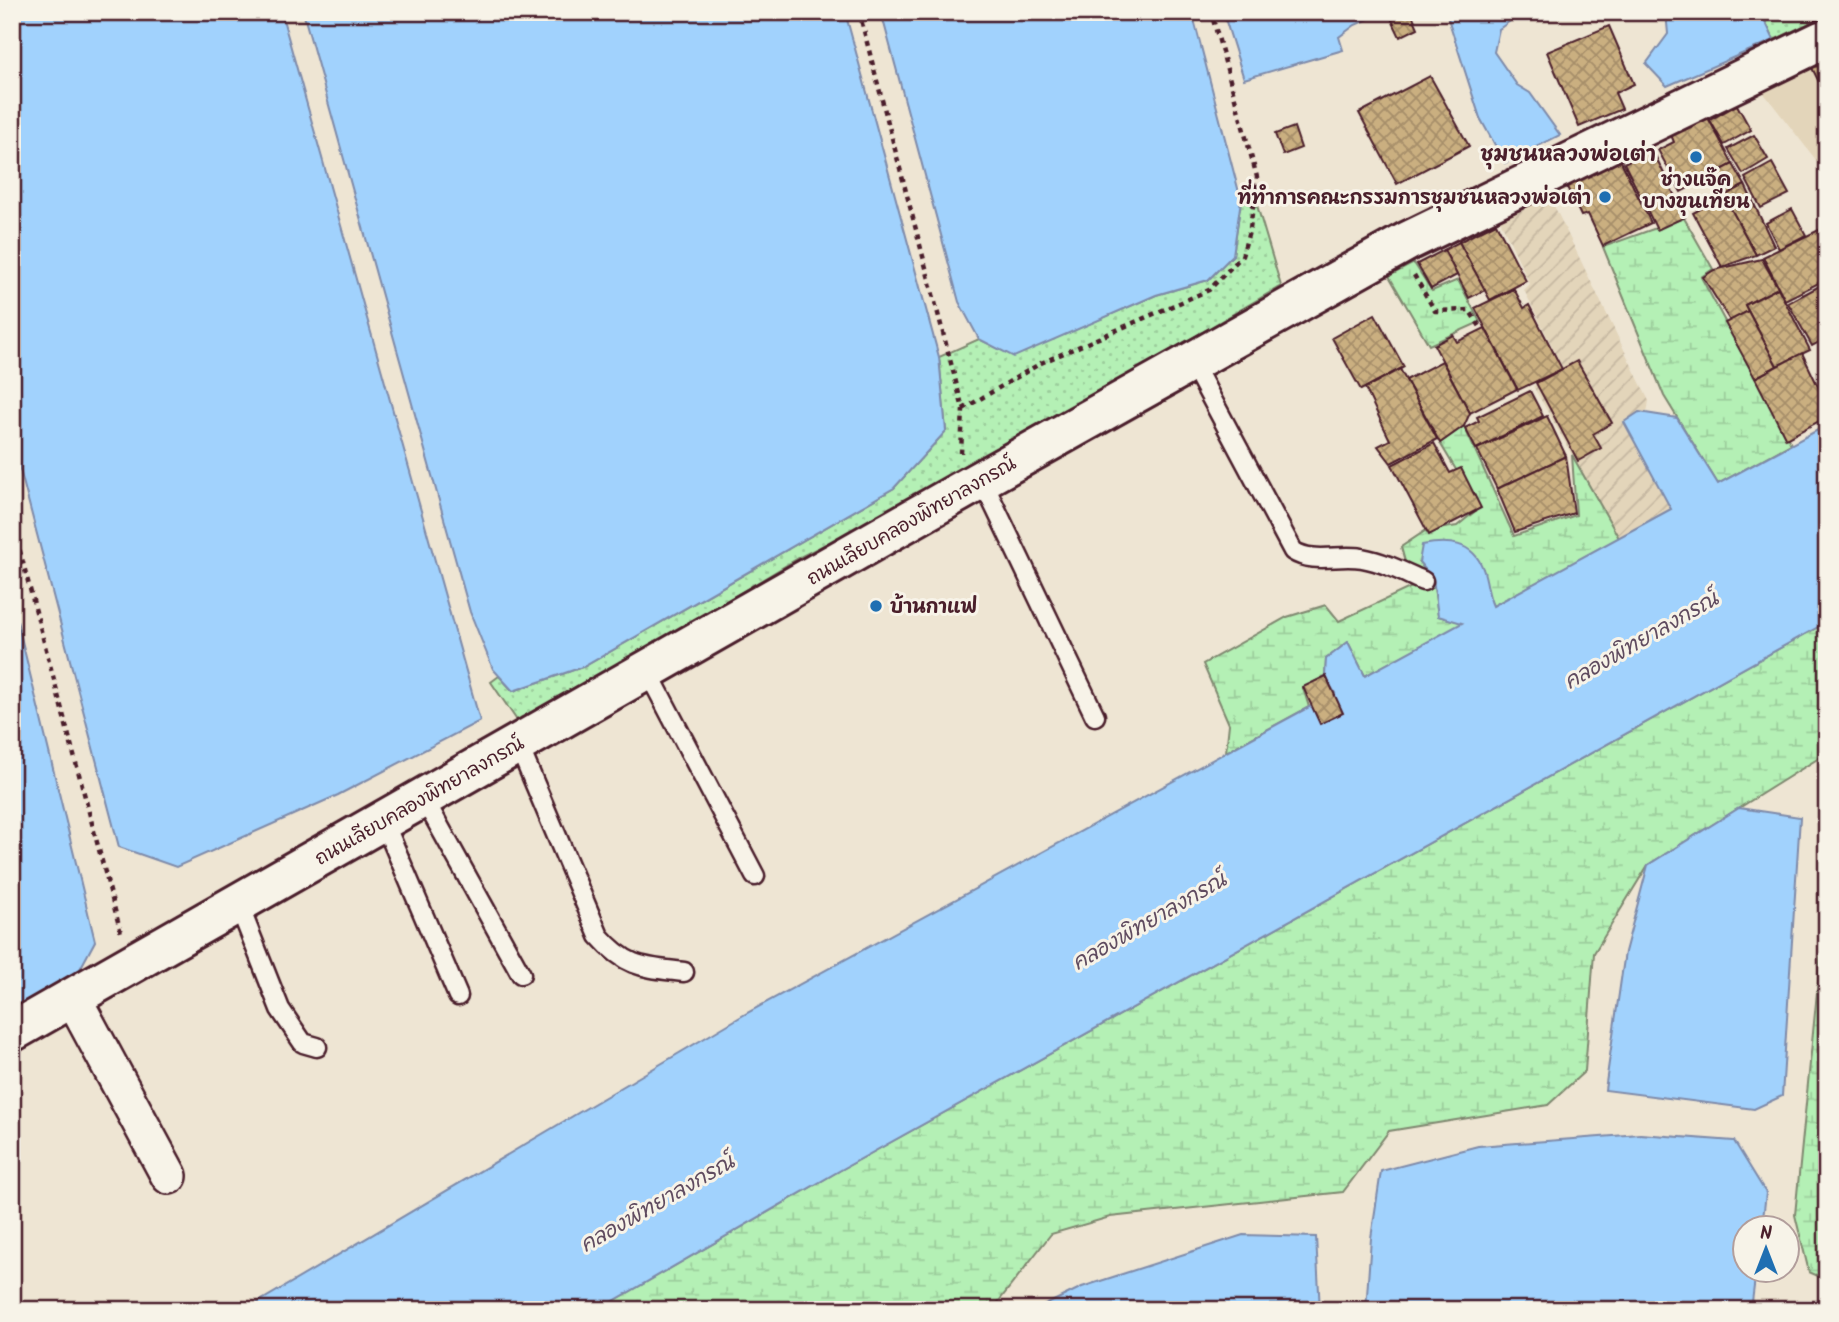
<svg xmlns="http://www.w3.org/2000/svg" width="1839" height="1322" font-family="Kalam,'Playpen Sans Thai',sans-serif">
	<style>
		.built { fill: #e3d5ba }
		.industrial { fill: url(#industrial-furrows) }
		.grass { fill: url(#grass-dots); stroke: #7f8870; stroke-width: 2 }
		.wetland { fill: url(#wetland-marsh); stroke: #7f8870; stroke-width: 2 }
		.water { fill: #a1d2fd; stroke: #7e8aa9; stroke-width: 2 }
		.building { fill: url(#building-cross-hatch); stroke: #4a1f2b; stroke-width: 2 }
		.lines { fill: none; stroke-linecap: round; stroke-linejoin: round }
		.lane-casing { stroke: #4a1f2b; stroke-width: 23 }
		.street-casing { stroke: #4a1f2b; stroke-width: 40 }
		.secondary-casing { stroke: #4a1f2b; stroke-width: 44 }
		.path { stroke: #4a1f2b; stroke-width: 4.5; stroke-dasharray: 5 5; stroke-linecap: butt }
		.lane { stroke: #f7f3e8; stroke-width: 18 }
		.street { stroke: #f7f3e8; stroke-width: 35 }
		.secondary { stroke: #f7f3e8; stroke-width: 38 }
		.poi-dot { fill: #1f6fb2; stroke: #f7f3e8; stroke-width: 2.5 }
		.labels { text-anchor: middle; stroke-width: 6; stroke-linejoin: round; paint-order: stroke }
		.poi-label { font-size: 19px; font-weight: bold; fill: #4a1f2b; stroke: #f7f3e8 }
		.street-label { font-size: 19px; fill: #4a1f2b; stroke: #f7f3e8 }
		.neighbourhood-label { font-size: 21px; font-weight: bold; fill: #4a1f2b; stroke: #f7f3e8 }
		.water-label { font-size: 21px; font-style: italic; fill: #604c60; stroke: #f7f3e8 }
	</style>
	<defs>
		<pattern id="industrial-furrows" width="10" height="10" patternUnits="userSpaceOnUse" patternTransform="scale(1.75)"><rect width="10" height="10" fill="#e3d5ba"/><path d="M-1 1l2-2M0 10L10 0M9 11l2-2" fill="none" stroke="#c4b6a0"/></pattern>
		<pattern id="grass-dots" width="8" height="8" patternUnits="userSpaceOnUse" patternTransform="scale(1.75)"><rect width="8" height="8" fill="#b4f0b5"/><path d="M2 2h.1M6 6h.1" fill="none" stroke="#9ccd9c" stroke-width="1.8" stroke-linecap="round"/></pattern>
		<pattern id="wetland-marsh" width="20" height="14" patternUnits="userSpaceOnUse" patternTransform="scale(1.75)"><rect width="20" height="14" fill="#b4f0b5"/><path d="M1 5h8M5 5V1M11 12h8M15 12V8" fill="none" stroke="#9ccd9c"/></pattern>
		<pattern id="building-cross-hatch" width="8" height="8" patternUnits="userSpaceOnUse" patternTransform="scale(1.75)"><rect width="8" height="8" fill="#caaf80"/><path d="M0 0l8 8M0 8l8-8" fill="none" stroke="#a68e69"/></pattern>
	</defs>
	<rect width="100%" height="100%" fill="#eee5d3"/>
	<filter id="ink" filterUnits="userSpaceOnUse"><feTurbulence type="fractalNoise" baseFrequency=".0143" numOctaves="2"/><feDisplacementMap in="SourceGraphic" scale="14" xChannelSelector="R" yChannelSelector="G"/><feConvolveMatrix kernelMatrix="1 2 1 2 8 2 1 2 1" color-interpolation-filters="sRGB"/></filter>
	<g filter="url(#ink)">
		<path class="built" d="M1827,52V174L1759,87Z"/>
		<path class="industrial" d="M1545,187L1649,401L1647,413L1639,412L1624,423L1672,509L1619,538L1533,386L1563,368L1524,290L1530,284L1497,214Z"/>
		<g class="grass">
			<path d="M1761,12H1805L1810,23L1774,40Z"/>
			<path d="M1253,192L1281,286L920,497L802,556L520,725L491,682L499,676L513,691L585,666L894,488L946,431L939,357L979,339L1014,356L1156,295L1208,280L1233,255L1241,200Z"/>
		</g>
		<g class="wetland">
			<path d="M1684,218L1713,269L1701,277L1791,444L1718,484L1664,396L1603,247Z"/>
			<path d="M1414,263L1432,291L1458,280L1480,322L1429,345L1389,276Z"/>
			<path d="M1464,426L1514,536L1576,515L1572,455L1619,538L1493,606L1485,589L1483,569L1419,562L1433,579L1438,616L1464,623L1365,676L1348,642L1326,659L1325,676L1303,688L1309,707L1226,752L1229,724L1203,664L1287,617L1326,605L1339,621L1412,587L1401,547L1425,531L1457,526L1479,508L1440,443Z"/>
			<path d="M1827,622V753L1648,865L1594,953L1585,1071L1548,1105L1389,1131L1343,1192L1110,1217L1051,1234L992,1310H598L839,1171Z"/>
			<path d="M1827,846V1280L1809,1272L1795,1215L1825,911Z"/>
		</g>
		<g class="water">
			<path d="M12,12H281L480,721L338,795L176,867L119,847L12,439Z"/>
			<path d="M303,12H845L939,357L946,431L894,488L585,666L513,691L493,669L470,612Z"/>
			<path d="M881,12H1192L1241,200L1233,255L1208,280L1156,295L1014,357L979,339L959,302Z"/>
			<path d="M1223,12H1380V14L1355,25L1339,37L1343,50L1244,79Z"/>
			<path d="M1446,12H1574L1570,15L1520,14L1499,29L1494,52L1517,85L1530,93L1560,135L1505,163L1480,118Z"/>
			<path d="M1666,12H1761L1774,40L1667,86L1646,64L1668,34Z"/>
			<path d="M1639,412L1677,418L1718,484L1827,425V622L839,1171L598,1310H245L747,1013L1335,693L1325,676L1326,659L1348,642L1365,676L1462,623L1438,616L1433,579L1419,562L1422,545C1447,540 1473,541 1483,569C1488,582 1487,593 1493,606L1671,509L1624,422Z"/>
			<path d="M12,600L95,941L80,969L12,1009Z"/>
			<path d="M1739,808L1800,817L1782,1096L1754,1109L1605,1090L1625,952L1648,865Z"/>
			<path d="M1640,1134L1734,1141L1766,1193L1762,1227L1744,1228V1270H1756L1751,1310H1366L1371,1238L1381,1171L1478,1146Z"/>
			<path d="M1243,1235L1316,1237L1320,1310H1035L1082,1287Z"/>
		</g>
		<g class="building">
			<path d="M1399,12H1411L1418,28L1400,37L1390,16Z"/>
			<path d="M1609,26L1634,84L1615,93L1622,109L1579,127L1547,52Z"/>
			<path d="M1827,56V98L1810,64Z"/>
			<path d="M1430,76L1469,146L1397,184L1359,113Z"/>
			<path d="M1737,105L1751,130L1724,145L1710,120Z"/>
			<path d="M1707,116L1733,164L1681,192L1658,150L1674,142L1671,135Z"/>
			<path d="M1294,127L1301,148L1283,155L1275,134Z"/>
			<path d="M1754,135L1768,159L1743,174L1728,149Z"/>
			<path d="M1652,149L1685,217L1657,230L1624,163Z"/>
			<path d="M1618,155L1651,223L1603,246L1588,214L1581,216L1564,181Z"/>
			<path d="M1772,163L1789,194L1761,208L1745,178Z"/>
			<path d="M1733,164L1745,185L1724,196L1714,174Z"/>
			<path d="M1745,185L1774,246L1756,255L1724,196Z"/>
			<path d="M1724,196L1756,255L1722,267L1693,213Z"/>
			<path d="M1792,209L1806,235L1779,249L1766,223Z"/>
			<path d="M1496,223L1526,281L1490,300L1459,242Z"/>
			<path d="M1823,228L1827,234V279L1785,300L1763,257Z"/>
			<path d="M1459,242L1485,290L1469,298L1444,250Z"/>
			<path d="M1444,250L1457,275L1431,289L1417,264Z"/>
			<path d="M1762,259L1778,288L1745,305L1748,311L1730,321L1703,277L1714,270Z"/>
			<path d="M1827,282V338L1812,346L1788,303Z"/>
			<path d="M1778,288L1810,350L1777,366L1745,305Z"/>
			<path d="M1514,289L1524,308L1529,305L1562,369L1518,390L1475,308Z"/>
			<path d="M1748,311L1777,366L1755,378L1725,323Z"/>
			<path d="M1375,314L1404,367L1361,390L1332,338Z"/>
			<path d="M1485,328L1517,389L1470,413L1434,345L1453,335L1457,342Z"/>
			<path d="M1802,353L1827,405V417L1786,439L1755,378Z"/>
			<path d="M1442,361L1470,413L1464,426L1440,443L1406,380Z"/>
			<path d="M1577,361L1612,423L1593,434L1601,448L1578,461L1536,383Z"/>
			<path d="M1400,369L1437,439L1391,463L1378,446L1390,440L1365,388Z"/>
			<path d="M1530,391L1543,416L1476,449L1465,428L1479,421L1477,417Z"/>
			<path d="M1547,416L1566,456L1497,489L1477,449Z"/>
			<path d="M1434,443L1450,473L1461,468L1481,508L1429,535L1392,465Z"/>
			<path d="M1566,456L1574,513L1515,532L1497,489Z"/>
			<path d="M1326,676L1343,713L1320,724L1303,687Z"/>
		</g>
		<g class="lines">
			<g class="lane-casing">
				<g id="lane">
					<path d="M1192,362L1293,551C1313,564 1339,554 1362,558C1384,562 1403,572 1423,581"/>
					<path d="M982,480L1095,716"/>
					<path d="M647,670L755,876"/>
					<path d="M518,744L599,936C627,968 643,967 684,972"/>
					<path d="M423,797L521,974"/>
					<path d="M383,820L458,996"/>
					<path d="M238,903L280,1009L303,1043L317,1047"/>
				</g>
			</g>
			<g class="street-casing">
				<path id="street" d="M73,998L169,1176"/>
			</g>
			<g class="secondary-casing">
				<path id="secondary" d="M12,1032L970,486L1408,241L1827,38"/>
			</g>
			<g class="path">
				<path d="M859,12L963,409L961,453"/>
				<path d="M1414,275L1435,311L1469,310L1481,328"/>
				<path d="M963,409L1041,363L1209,290L1242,256L1250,228L1257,177L1211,12"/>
				<path d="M12,521L121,933"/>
			</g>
			<use href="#lane" class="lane"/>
			<use href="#street" class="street"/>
			<use href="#secondary" class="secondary"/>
		</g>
	</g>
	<g class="poi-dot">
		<circle cx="1696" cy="157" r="7"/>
		<circle cx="1605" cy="197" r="7"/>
		<circle cx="876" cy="606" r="7"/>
	</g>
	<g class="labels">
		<g class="poi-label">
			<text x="1696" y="186">ช่างแจ๊ค<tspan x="1696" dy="22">บางขุนเทียน</tspan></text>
			<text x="1591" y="204" text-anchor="end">ที่ทำการคณะกรรมการชุมชนหลวงพ่อเต่า</text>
			<text x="890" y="613" text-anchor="start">บ้านกาแฟ</text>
		</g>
		<g class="street-label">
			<text transform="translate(911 520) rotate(-30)" y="7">ถนนเลียบคลองพิทยาลงกรณ์</text>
			<text transform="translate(419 800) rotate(-30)" y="7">ถนนเลียบคลองพิทยาลงกรณ์</text>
		</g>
		<g class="neighbourhood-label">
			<text x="1568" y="161">ชุมชนหลวงพ่อเต่า</text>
		</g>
		<g class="water-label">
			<text transform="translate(1641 640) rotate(-30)" y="7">คลองพิทยาลงกรณ์</text>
			<text transform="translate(1149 921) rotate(-30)" y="7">คลองพิทยาลงกรณ์</text>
			<text transform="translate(657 1203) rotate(-30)" y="7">คลองพิทยาลงกรณ์</text>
		</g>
	</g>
	<rect width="1839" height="1322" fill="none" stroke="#f7f3e8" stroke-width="42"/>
	<rect x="21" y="21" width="1797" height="1280" fill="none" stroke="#4a1f2b" stroke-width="2.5" filter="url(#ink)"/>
	<g transform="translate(1766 1249)"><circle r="33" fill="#f7f3e8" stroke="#b29e9c" stroke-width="2"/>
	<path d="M0-5L12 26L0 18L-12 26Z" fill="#1f6fb2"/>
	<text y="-10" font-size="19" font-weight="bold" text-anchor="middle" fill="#4a1f2b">N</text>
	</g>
</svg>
